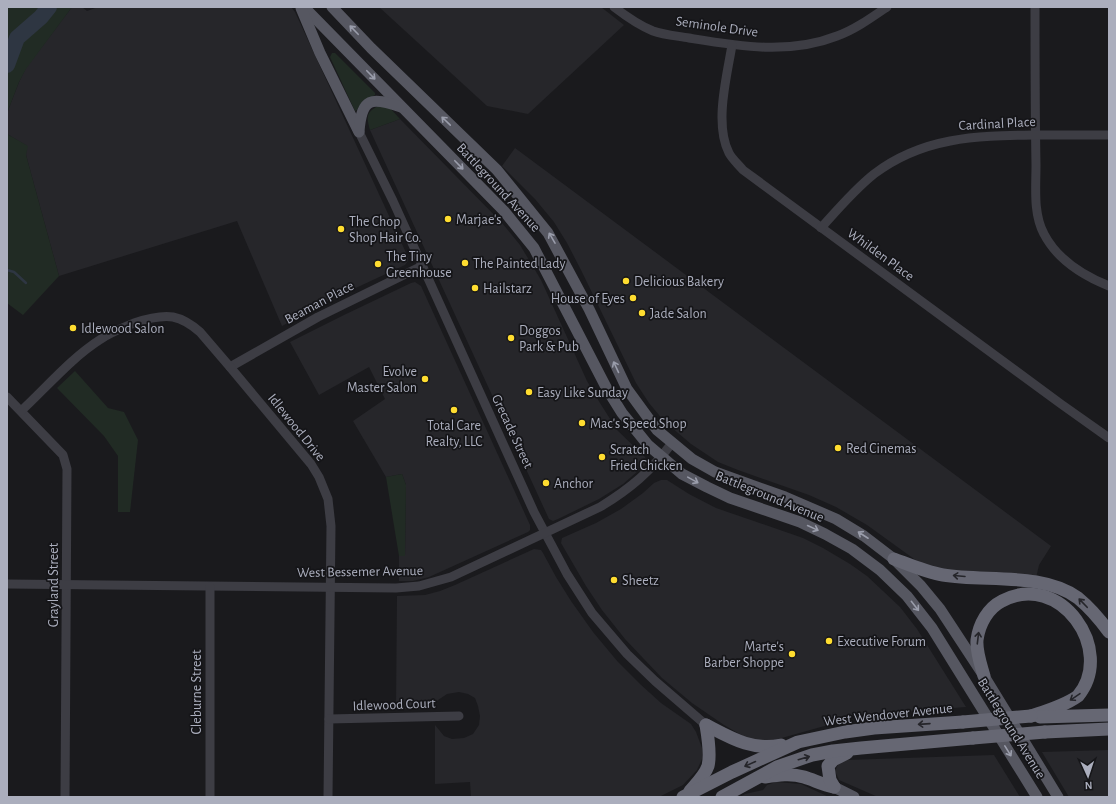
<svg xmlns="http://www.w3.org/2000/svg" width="1116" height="804" font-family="'Alegreya Sans',sans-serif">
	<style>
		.built { fill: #26262a }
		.green { fill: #212b24 }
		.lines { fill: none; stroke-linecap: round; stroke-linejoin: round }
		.stream { stroke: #2e3642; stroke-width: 2.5 }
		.river { stroke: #2e3642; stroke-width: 16 }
		.minor { stroke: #3d3d44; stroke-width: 9 }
		.major { stroke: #565761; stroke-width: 11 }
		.highway { stroke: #666773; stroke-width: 13 }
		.highway-bridge { stroke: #666773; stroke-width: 13 }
		.oneway { stroke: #9a9dab }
		.oneway2 { stroke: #25252a }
		.poi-dot { fill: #ffdd30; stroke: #151518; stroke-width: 1.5 }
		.labels { text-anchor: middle; stroke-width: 3.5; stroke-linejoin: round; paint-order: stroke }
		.street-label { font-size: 14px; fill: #abaebd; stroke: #151518 }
		.poi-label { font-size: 14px; fill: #abaebd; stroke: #151518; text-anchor: start }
	</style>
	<rect width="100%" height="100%" fill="#1a1a1d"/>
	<g class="built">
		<path d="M72,7H82L87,11L98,7H291L295,12L408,257V261L405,265L330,300L282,326L237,221L59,276L26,155L27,146L7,134V113L19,82L26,68Z"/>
		<path d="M379,7H601L624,25L528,114L487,106Z"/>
		<path d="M400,119L502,223L520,245L541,280L587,381L600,403L617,430L645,457L646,460L645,465L623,484L599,499L558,519L553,521L549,519L370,130Z"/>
		<path d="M515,148L1051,546L1039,565L1036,578L946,571L921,564L867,525L836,507L809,495L738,470L718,462L691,444L664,421L649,403L636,383L581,270L567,243L554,222L535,199L502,166Z"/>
		<path d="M415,282L421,286L530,525V530L528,532L429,577L413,581H399V556H405L406,485L402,474L386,477L353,421L385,399L369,367L319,395L290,342L344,315L411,283Z"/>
		<path d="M661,480H667L689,494L716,508L803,538L823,548L850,564L867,576L900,607L917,629L966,707L839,717L828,725L771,741L750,740L724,725L692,703L662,678L625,639L602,610L586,586L561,543L562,538L596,523L621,509L643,493L654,483Z"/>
		<path d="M534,549L541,550L543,553L556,577L571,601L593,632L618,662L640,684L661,703L691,724L696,732L702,748V759L697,770L683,785L659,797H471L470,782L435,784V725L444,736L452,739L464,738L473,734L479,725L480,716L478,706L475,698L468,694L459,692L447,694L438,700L432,707L425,709H396L397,596L425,595L440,591L455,585Z"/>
		<path d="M1109,750V797H1069L1042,752Z"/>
		<path d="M994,755L1020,797H878L839,780L835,771L839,762L847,760Z"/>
		<path d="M776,782L801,784L829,797H740L745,794L763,790L767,785Z"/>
	</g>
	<g class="green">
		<path d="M7,7H72L26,69L19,82L7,113Z"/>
		<path d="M332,53H335L375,93V95L363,101L357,110L355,111L330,57Z"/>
		<path d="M378,106L390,108L400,119L370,130C367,118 365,113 378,106Z"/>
		<path d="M7,134L28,146L26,155L59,276L23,315L7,303Z"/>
		<path d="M75,371L108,408L124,412L138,440L130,512H118V456L104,436L57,388Z"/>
		<path d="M402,474L406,485L405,556H399L386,477Z"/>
	</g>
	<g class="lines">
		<path class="stream" d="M7,270L14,272L26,283"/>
		<path class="river" d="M7,65L17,38L41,17L49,7"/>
		<g class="minor">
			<path d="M614,7C627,17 638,25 653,31C664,35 678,36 689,38C738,46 789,55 837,36C854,30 871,18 887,7"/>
			<path d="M1035,7C1035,60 1035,112 1036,165C1036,187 1033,214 1044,234C1057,259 1084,276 1109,286"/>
			<path d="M732,45C727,76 714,124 729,153C732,159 739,165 743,170L1061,404L1109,438"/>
			<path d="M359,132L393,201L534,512L567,574L592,613L627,654L655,681L706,725"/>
			<path d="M821,228C838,209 854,190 874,174C923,137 975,136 1033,135C1058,135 1084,135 1109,135"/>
			<path d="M230,367L318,317L422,266"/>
			<path d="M7,397L63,455L67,469L65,797"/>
			<path d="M21,411C47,387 71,358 101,339C111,332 123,328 134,323C146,319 160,315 173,317C183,319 192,325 200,332L230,367L311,464L319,477L328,499L331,526L328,797"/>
			<path d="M7,584L396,588L419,586L451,577L600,507C630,489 651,471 672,443"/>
			<path d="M210,587V797"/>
			<path d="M329,719L459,716"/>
		</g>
		<g class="major">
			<path d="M304,7L504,211L534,248L607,389L622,413L648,445L682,474L707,487L730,498L800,522L825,534L852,549L880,570L907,596L932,628L1037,797"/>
			<path d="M332,7L371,48L497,170L548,233L589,309L627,389L657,430L692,459L715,472L785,497L836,519L864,536L894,559L921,586L940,609L984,676L1058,797"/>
			<path d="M301,8L320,53L359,132"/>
			<path d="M359,131C362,97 371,97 401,107"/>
			<path d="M834,787L854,797"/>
		</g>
		<g class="highway">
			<path d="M894,559C910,565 926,572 943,575C985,582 1043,572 1078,598C1089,607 1101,621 1109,632"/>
			<path d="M984,676C981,665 976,652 977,640C979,624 988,608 1002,601C1060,570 1116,650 1078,696C1064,706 1046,711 1031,716"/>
			<path d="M1040,717L1109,715"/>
			<path d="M706,725C731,738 752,751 781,745"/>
			<path d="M1045,732L1109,729"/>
			<path d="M765,777C778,775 791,773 804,777C814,780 823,785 834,787"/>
			<path d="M834,787L830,780L828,766L833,760L847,753"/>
			<path d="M690,791C696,784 705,775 708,766C711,754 708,737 706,725"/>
			<path d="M683,797L732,772L798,742L845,732L874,728L963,722"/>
			<path d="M722,797L777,767L812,755L833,751L861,748L973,738"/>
		</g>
		<g class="highway-bridge">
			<path d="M963,722L1031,716"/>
			<path d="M973,738L1045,732"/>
		</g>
	</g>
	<defs><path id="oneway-shaft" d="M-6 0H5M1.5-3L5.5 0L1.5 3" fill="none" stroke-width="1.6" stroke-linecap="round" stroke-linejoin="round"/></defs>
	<g class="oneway">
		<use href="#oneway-shaft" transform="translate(354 30) rotate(-134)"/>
		<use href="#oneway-shaft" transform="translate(371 75) rotate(46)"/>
		<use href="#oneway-shaft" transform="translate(446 121) rotate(-136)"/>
		<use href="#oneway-shaft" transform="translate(459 165) rotate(46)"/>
		<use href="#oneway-shaft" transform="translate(552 238) rotate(-120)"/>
		<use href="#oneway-shaft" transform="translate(616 367) rotate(-115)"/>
		<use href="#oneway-shaft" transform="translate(693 480) rotate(29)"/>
		<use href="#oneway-shaft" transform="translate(813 528) rotate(25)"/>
		<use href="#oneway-shaft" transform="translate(863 535) rotate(-147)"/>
		<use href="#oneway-shaft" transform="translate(915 606) rotate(52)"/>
		<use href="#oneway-shaft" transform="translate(1008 751) rotate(58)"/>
	</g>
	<g class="oneway2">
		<use href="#oneway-shaft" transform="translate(959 576) rotate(-175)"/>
		<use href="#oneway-shaft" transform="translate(1083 603) rotate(-134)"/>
		<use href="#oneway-shaft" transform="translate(978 638) rotate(-83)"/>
		<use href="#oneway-shaft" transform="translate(1075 697) rotate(146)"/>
		<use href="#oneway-shaft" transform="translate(924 724) rotate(176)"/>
		<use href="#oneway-shaft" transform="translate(804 758) rotate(-16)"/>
		<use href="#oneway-shaft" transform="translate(750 764) rotate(156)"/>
	</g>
	<g class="poi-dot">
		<circle cx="448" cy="219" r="4"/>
		<circle cx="341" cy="229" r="4"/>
		<circle cx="465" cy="263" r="4"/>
		<circle cx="378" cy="264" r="4"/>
		<circle cx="626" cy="281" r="4"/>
		<circle cx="475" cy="288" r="4"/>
		<circle cx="633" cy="298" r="4"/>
		<circle cx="642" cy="313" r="4"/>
		<circle cx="73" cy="328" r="4"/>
		<circle cx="511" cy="338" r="4"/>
		<circle cx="425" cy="379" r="4"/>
		<circle cx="529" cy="392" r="4"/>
		<circle cx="454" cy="410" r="4"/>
		<circle cx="582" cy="423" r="4"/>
		<circle cx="838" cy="448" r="4"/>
		<circle cx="602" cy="457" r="4"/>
		<circle cx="546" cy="483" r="4"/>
		<circle cx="614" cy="580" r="4"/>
		<circle cx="829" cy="641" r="4"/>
		<circle cx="792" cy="654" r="4"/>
	</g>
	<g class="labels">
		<g class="street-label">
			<text transform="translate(717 26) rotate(8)" y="5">Seminole Drive</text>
			<text transform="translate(997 123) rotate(-3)" y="5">Cardinal Place</text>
			<text transform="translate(499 187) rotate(47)" y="5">Battleground Avenue</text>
			<text transform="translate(881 254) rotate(36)" y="5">Whilden Place</text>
			<text transform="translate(319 302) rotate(-28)" y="5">Beaman Place</text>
			<text transform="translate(297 427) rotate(51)" y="5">Idlewood Drive</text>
			<text transform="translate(513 431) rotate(65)" y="5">Grecade Street</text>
			<text transform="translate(770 496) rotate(22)" y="5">Battleground Avenue</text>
			<text transform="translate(360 571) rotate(-1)" y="5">West Bessemer Avenue</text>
			<text transform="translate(53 585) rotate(-90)" y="5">Grayland Street</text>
			<text transform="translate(196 692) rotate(-90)" y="5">Cleburne Street</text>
			<text transform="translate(394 704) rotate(-2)" y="5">Idlewood Court</text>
			<text transform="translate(888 714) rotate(-6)" y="5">West Wendover Avenue</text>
			<text transform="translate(1012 728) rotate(58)" y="5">Battleground Avenue</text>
		</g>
		<g class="poi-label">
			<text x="456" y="224">Marjae's</text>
			<text x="349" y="226">The Chop<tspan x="349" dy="16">Shop Hair Co.</tspan></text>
			<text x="386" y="261">The Tiny<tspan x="386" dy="16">Greenhouse</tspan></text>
			<text x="473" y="268">The Painted Lady</text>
			<text x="634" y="286">Delicious Bakery</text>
			<text x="483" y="293">Hailstarz</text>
			<text x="625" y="303" text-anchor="end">House of Eyes</text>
			<text x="650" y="318">Jade Salon</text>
			<text x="81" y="333">Idlewood Salon</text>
			<text x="519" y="335">Doggos<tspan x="519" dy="16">Park &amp; Pub</tspan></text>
			<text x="417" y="376" text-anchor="end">Evolve<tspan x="417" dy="16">Master Salon</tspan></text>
			<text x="537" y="397">Easy Like Sunday</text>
			<text x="590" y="428">Mac's Speed Shop</text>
			<text x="454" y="430" text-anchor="middle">Total Care<tspan x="454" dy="16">Realty, LLC</tspan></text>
			<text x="846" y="453">Red Cinemas</text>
			<text x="610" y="454">Scratch<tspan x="610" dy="16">Fried Chicken</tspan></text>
			<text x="554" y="488">Anchor</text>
			<text x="622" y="585">Sheetz</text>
			<text x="837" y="646">Executive Forum</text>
			<text x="784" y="651" text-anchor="end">Marte's<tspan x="784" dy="16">Barber Shoppe</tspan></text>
		</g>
	</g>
	<rect width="1116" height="804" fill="none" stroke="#abaebd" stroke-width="16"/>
	<g transform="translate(1088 776) rotate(177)" stroke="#151518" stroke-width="3" paint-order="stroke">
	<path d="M0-3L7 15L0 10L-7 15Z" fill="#abaebd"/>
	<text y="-6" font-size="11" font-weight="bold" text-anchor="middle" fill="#abaebd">N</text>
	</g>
</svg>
